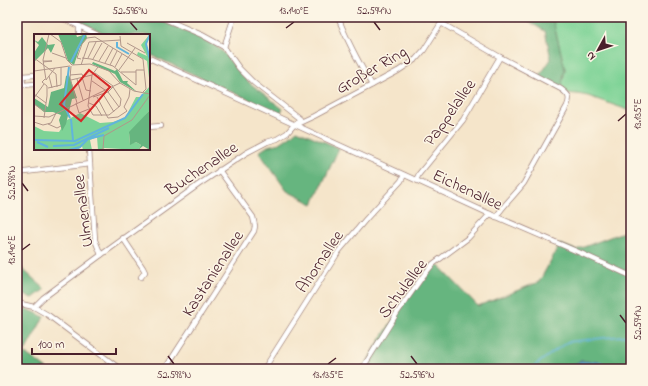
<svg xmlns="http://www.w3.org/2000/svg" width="648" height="386" font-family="'Indie Flower',sans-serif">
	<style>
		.green { fill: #7ed396; stroke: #647960 }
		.forest { fill: #66b57f; stroke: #586a55 }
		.water { fill: #61b4dc; stroke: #566a84 }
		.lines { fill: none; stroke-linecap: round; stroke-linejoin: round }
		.stream { stroke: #61b4dc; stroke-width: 1.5 }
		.minor-casing { stroke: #a0827a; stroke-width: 6 }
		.minor { stroke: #fff; stroke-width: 4.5 }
		.ticks { fill: none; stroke: #4a1f2b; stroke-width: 1.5 }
		.labels { text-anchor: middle; stroke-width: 3; stroke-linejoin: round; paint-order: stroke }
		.street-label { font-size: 17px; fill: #4a1f2b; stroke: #fcf5e5 }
		.inset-river { fill: none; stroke: #61b4dc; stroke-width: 2 }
		.inset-road { fill: none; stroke: #b1968a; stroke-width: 1 }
		.view { fill: #d62828; fill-opacity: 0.15; stroke: #d62828; stroke-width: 2 }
		.inset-edge { fill: none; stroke: #4a1f2b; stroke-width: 2 }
		.neatline { fill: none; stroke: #4a1f2b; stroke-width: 1.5 }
		.ticks-label { font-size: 10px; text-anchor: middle; fill: #4a1f2b }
	</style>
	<rect width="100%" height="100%" fill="#fcf5e5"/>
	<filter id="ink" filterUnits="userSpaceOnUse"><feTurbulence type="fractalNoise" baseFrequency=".025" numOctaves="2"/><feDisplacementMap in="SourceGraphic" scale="8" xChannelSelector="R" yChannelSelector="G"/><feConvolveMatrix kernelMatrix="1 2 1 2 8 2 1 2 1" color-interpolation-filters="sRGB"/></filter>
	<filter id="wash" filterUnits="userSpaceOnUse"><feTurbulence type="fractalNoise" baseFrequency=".012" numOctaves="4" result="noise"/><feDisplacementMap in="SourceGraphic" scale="16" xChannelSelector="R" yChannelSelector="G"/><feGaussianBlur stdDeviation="0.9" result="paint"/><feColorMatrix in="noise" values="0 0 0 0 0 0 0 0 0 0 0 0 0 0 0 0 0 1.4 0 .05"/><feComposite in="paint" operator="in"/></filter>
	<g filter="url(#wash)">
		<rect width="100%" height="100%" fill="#f5e5ca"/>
		<path class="green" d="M552,17H631V111L588,96L577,94L566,93L561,89L565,69Z"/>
		<g class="forest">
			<path d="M69,17H153L199,37L215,45L223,52L243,77L251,84L283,109L280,114L149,54V35H108Z"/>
			<path d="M520,17H552L565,69L561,89L539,77L551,59L545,31Z"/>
			<path d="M297,130L339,148L313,204L287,191L259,152L268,146L280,143L289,137Z"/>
			<path d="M631,229V369H625L622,365L617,369L601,362L581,361L563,369H362L397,313L433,264L439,266L478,306L539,282L560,244L576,250Z"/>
			<path d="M17,265H18L45,289L33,298L17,293Z"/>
			<path d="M20,307L34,312L44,317L24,353L35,360L47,369H17V309Z"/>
		</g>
		<path class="water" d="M581,361L601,362L617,369H563Z"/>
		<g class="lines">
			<path class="stream" d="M530,369L567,342L630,335L631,334"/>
		</g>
	</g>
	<g filter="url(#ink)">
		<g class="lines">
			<g class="minor-casing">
				<g id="minor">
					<path d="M60,17L98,35"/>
					<path d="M338,17C347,41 359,63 372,85"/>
					<path d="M441,23L500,57L561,89C568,94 571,97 567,106L524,183C515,195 504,204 496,217"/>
					<path d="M79,26V35"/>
					<path d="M224,47L234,17"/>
					<path d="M149,58L490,214L576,251L631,276"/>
					<path d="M35,75L22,76L23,85L35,84"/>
					<path d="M299,123L314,116L372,85L398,71L416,59L424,50L445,17"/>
					<path d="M149,127L161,126"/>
					<path d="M89,149L95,240L101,255"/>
					<path d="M17,173L90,164"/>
					<path d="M416,180L419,174L463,120L500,57"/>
					<path d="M123,238L143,268L145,272L141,277"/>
					<path d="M17,303L34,307L48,315L120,369"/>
					<path d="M34,307L43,298L101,255L198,185L246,153L267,142L277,139L287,133L294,125L300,119L254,83L239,68L224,47L202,35L160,17"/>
					<path d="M165,369L254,231L255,226L253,217L219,170"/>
					<path d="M264,369L339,251L366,219L401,181L404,175"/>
					<path d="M362,369L397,313L423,276L433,264L468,238L490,214"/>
				</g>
			</g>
			<use href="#minor" class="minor"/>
		</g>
	</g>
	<path class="ticks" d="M130,22L137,30M374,22L380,30M286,28L294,22M618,121L626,114M22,183L28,191M22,250L30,244M620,315L626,323M168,356L174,364M411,356L417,364M328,364L336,358"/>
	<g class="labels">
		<g class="street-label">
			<text transform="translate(371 69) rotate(-30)" y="6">Großer Ring</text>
			<text transform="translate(449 112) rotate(-55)" y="6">Pappelallee</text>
			<text transform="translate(201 168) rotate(-34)" y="6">Buchenallee</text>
			<text transform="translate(468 189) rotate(25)" y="6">Eichenallee</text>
			<text transform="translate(82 211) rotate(-97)" y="6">Ulmenallee</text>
			<text transform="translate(319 261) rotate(-56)" y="6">Ahornallee</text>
			<text transform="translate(212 273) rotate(-57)" y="6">Kastanienallee</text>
			<text transform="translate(402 288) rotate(-53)" y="6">Schulallee</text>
		</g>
	</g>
	<g transform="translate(34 34)">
		<rect width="116" height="116" fill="#f5e5ca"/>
		<path d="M116,0L112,8L116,25V76L95,100L96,110L102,108L107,111L104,116L71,114L64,116L63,103L56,106L58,116H49L48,112L44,116H0V92L10,97L25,98L33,86L46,79L66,89L79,88L91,84L102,63H106L116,52L113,27L103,21L104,18L113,22L107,11Z" fill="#7ed396"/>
		<path d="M24,0H42L43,3L52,0L53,4L46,13L40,31L34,27L30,15L33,14L30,15ZM8,3L14,11L21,10L17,19L14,14L0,28V19L5,11L0,6L4,8ZM59,28L81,37L83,35L89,47H94L93,49L103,58L86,48L81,40L58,30ZM35,41L43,64L38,65L32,90L28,97L25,86L27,81L19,78H10L0,70V64L14,73L17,58L30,54L32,42ZM116,76V88L104,90L116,88V116L109,112L104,116L107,111L102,108L96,111L95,98Z" fill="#66b57f"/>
		<path class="inset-river" d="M116,0L112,10L116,26M83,8V13L95,20M116,27V48M37,28L51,0M35,33L30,71L36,84M37,85L39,106M0,106L41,107L91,84L109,60M3,108L14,113M19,112L40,111L75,94M35,116L46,113L54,105L70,101"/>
		<path class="inset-road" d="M16,0L27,8L33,26L38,31L56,30L75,37L86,49L100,57L116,60M86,2L87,12L109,25L112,55L109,58M93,9L111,19M18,19L32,24M0,24L22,40L23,53M48,24L57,25L79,32L102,51V36H110M54,24L62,8M47,25L43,24L48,10L53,4L61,3L100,27M59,25L68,9M65,27L74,12M9,28L18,27H9M71,29L79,14M47,31L55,8L86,6M76,31L83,17M37,32L36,44L43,69M81,33L88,20M85,36L101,14M0,37L36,32M87,38H102M61,39L79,52M36,41L48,40L49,43M58,41L54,72L59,81H75L86,72L87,65L79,53M15,42L18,54M48,43L52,56L57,57M43,45L49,66M12,46L9,26L15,0M12,46L21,34M37,46L58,41L64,33M58,47L71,56M14,54L27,51V33M74,58L85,73M0,60L12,69M69,60L80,78M59,63L74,58L79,53M63,63L74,84L84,83L93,77L90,73L95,63L96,55M0,64L10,50M42,69L45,79L55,75M55,69L62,72L68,82M0,70L10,77M0,82L15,83L86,49M10,84L13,62V52L8,48L11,45M0,88L9,91L17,89L22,79M14,90L23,94L27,92M65,116L69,115L70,102L98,86L116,61"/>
		<path class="view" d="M55,36L76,53L47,87L26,70Z"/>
		<rect width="116" height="116" class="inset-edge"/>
	</g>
	<rect width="648" height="386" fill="none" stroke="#fcf5e5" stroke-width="44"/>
	<g transform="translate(598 50) rotate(230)" stroke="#fcf5e5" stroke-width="3" paint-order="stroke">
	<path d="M0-3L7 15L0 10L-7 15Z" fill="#4a1f2b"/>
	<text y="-6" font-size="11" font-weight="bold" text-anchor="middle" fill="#4a1f2b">N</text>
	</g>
	<path d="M32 348v6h84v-6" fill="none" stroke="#4a1f2b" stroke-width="2"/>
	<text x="38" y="348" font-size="12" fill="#4a1f2b" stroke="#fcf5e5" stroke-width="3" paint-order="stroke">100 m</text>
	<rect x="22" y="22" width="604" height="342" class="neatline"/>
	<g class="ticks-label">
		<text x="130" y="14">52.596°N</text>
		<text x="294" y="14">13.140°E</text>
		<text x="374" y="14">52.594°N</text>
		<text transform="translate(637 114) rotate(-90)" y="4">13.135°E</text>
		<text transform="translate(11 183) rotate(-90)" y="4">52.598°N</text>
		<text transform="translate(11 250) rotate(-90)" y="4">13.140°E</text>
		<text transform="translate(637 323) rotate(-90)" y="4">52.594°N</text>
		<text x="174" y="378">52.598°N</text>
		<text x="328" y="378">13.135°E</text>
		<text x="417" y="378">52.596°N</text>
	</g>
</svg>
